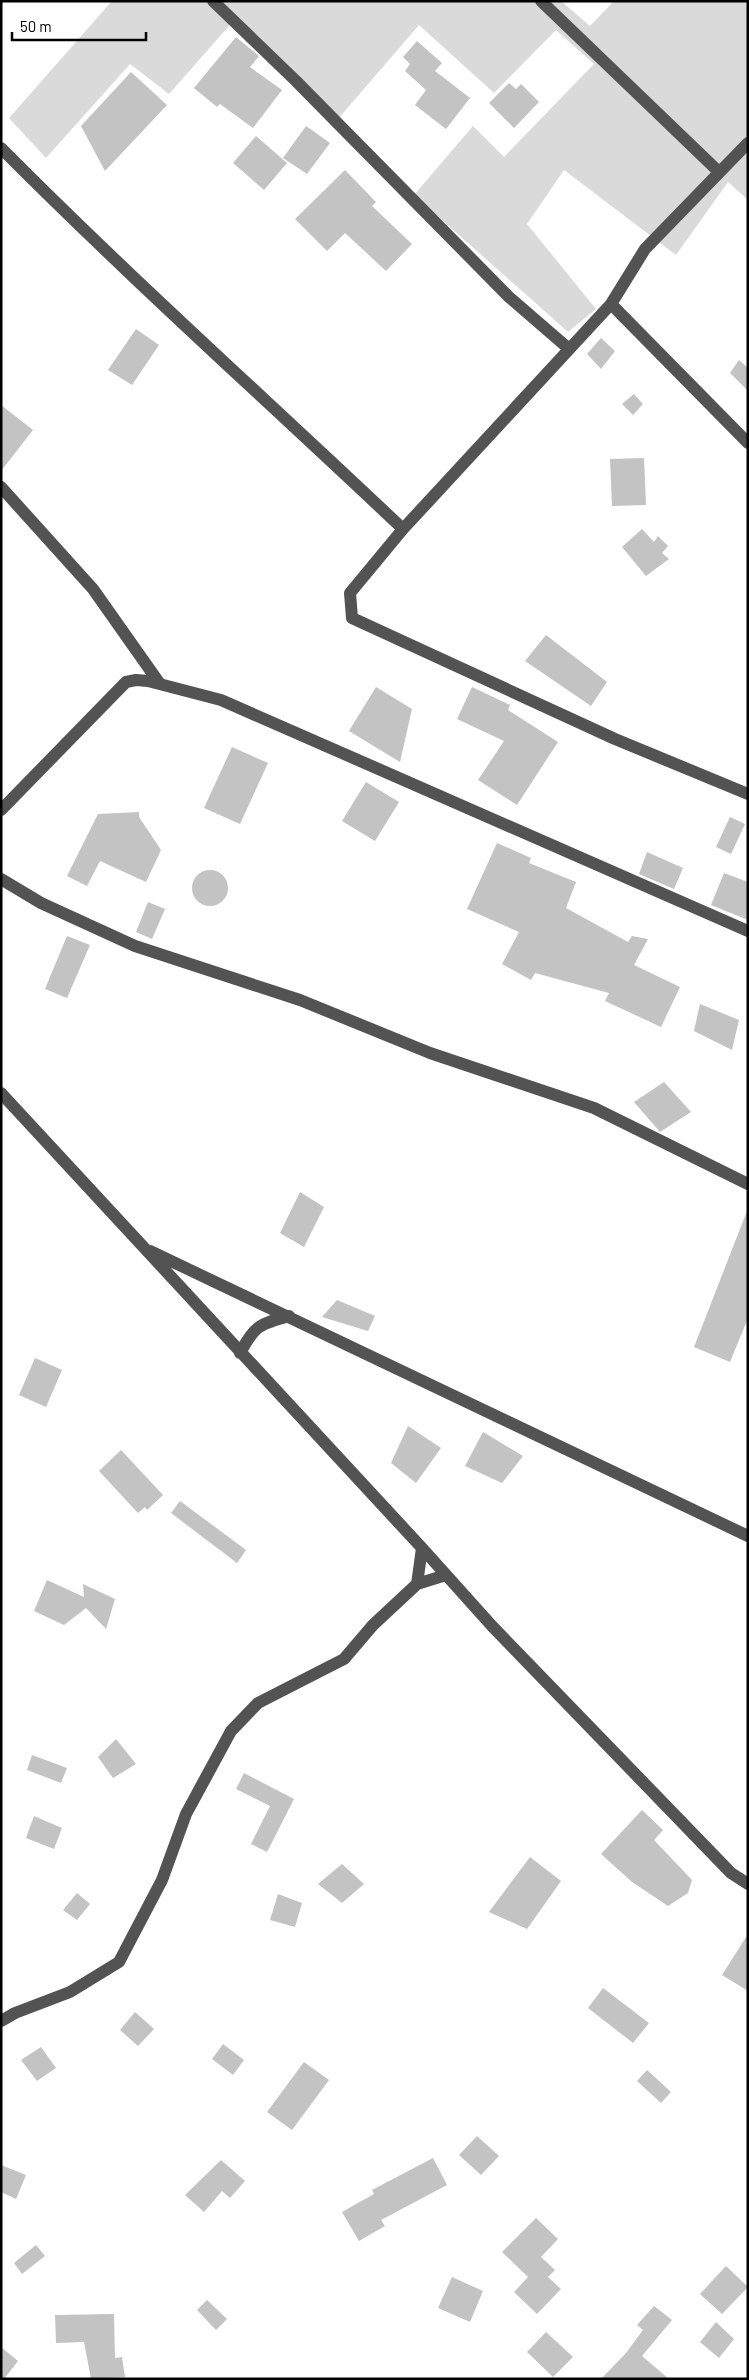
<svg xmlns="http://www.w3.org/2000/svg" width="749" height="2380" viewBox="0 0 749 2380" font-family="Barlow,sans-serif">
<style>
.green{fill:#dadada}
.building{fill:#c3c3c3}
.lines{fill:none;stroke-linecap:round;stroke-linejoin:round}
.minor{stroke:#535353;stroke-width:12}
</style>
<rect width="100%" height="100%" fill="#fff"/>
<path class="green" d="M112 1H561L590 26 614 1H748V200L728 182 676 255 564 170 527 224 596 309 568 332 414 195 473 126 504 157 594 64 556 30 494 93 419 25 338 119 236 18 169 94 130 64 46 158 9 118Z"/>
<path class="building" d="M236 37 259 56 250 67 282 90 253 128 220 104 217 107 194 88Z
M417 41 442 63 435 71 470 98 446 129 415 105 426 90 405 71 410 64 403 57Z
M131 72 167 105 105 171 81 126Z
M509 83 516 89 521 84 539 102 514 128 489 103Z
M306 126 330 143 307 174 283 158Z
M256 136 287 163 264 190 233 163Z
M345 170 376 202 372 206 412 244 386 271 345 233 327 251 295 219Z
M136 329 159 345 132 385 108 370Z
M601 338 615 351 601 369 587 354Z
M739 360 748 368V391L730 373Z
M634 394 643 404 633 415 622 404Z
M1 405 33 430 1 471Z
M644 458 646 505 612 506 610 459Z
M642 529 654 542 658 536 668 546 662 553 669 559 646 576 622 547Z
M546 635 607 682 591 706 525 661Z
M376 687 412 709 400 762 349 731Z
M472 687 510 705 508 710 558 742 517 805 478 780 504 741 457 719Z
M232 747 268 763 240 824 204 808Z
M366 782 399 802 375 841 342 821Z
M139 812V817L161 850 146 882 100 861 87 886 67 876 98 814Z
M730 817 745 824 731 854 716 847Z
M497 843 531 858 529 863 576 882 566 908 628 942 632 936 648 939 634 965 680 987 661 1027 605 1001 609 993 535 973 531 980 502 964 519 932 467 909Z
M647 852 683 868 674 889 639 874Z
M192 888a18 18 0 1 1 36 0a18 18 0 1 1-36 0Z
M724 873 748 882V920L711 905Z
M148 902 165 909 152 939 136 932Z
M67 936 90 945 67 998 45 989Z
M700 1004 739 1020 732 1050 694 1031Z
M664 1082 691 1112 660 1132 634 1102Z
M300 1192 324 1207 304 1247 280 1233Z
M747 1211 748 1318 730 1362 694 1347Z
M337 1300 375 1316 368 1331 322 1317Z
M35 1358 62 1370 46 1407 19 1395Z
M408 1426 441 1448 416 1483 391 1463Z
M483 1432 523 1456 502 1483 465 1466Z
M121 1450 163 1495 147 1510 145 1507 138 1513 99 1471Z
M180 1501 246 1550 237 1563 171 1513Z
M47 1580 84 1597 83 1584 115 1599 106 1629 86 1608 64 1625 34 1611Z
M116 1739 136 1764 113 1778 98 1757Z
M32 1755 67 1768 61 1783 27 1770Z
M244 1773 294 1799 267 1852 251 1844 270 1806 236 1789Z
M642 1810 663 1830 654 1840 692 1880 688 1893 668 1906 632 1882 601 1854Z
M34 1816 62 1828 54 1849 26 1838Z
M530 1857 561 1881 527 1929 489 1912Z
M342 1864 364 1884 342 1903 318 1884Z
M77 1893 90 1904 77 1920 63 1910Z
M278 1894 302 1903 295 1927 270 1920Z
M748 1934V1991L722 1975Z
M603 1988 649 2023 633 2043 588 2008Z
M135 2012 154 2029 138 2046 120 2030Z
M223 2044 244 2060 233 2075 212 2059Z
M41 2047 56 2068 37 2081 21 2060Z
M304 2062 329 2080 292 2130 267 2112Z
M647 2070 671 2092 661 2103 637 2081Z
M477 2136 499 2156 481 2175 459 2155Z
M433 2158 447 2185 381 2220 385 2226 359 2241 342 2212 374 2194 372 2190Z
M221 2160 245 2181 230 2198 222 2191 204 2212 185 2195Z
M1 2165 26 2175 16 2199 1 2192Z
M536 2218 558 2239 541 2257 555 2270 548 2277 561 2289 537 2314 514 2292 528 2277 502 2252Z
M36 2245 45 2256 22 2274 14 2263Z
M726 2266 748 2287 722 2314 700 2294Z
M452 2277 483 2291 470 2322 438 2308Z
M207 2300 227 2319 216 2330 197 2310Z
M654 2306 672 2320 642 2356 669 2379H601L626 2353 643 2330 637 2325Z
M114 2314 115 2358 122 2357 125 2377 91 2379 84 2342 56 2343 55 2315Z
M716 2322 734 2339 719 2358 700 2342Z
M546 2332 573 2357 553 2377 527 2352Z
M1 2347 18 2361 4 2379H1Z"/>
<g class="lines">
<path class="minor" d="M213 1 296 81 509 297 568 348
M541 1 719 172
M748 143 645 249 611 304 403 529 350 593 352 618 615 739 748 794
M1 148C131 279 269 402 403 529
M611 304 748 443
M1 487 93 589 160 684
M1 810 126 682 136 680 148 681 221 700 748 931
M1 879 41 903 135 946 300 1000 430 1053 594 1108 748 1184
M1 1093 422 1548 492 1626 731 1873 748 1884
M150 1251 748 1536
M240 1353C255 1325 260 1324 289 1316
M422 1548 417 1584 446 1575
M1 2021 15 2013 70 1992 119 1962 162 1880 186 1814 231 1731 258 1703 344 1659 373 1625 417 1584"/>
</g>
<rect width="749" height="2380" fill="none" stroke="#000000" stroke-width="5"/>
<path d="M12 32v8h134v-8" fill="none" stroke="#000000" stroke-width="2.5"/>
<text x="20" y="32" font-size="15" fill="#000000" stroke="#ffffff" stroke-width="4" paint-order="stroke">50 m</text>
</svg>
